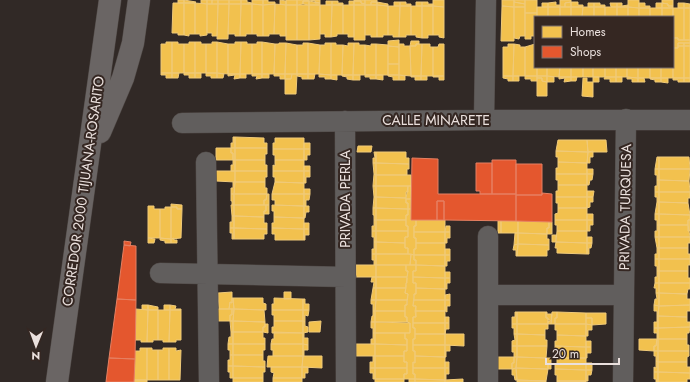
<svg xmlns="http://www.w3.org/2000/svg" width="690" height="382" viewBox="0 0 690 382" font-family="Jost,sans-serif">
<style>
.homes{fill:#f2c14e;stroke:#f0ca79}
.shops{fill:#e4572e;stroke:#e68062}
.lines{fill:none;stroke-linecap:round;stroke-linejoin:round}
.street-casing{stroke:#4e4744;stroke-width:21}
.highway-casing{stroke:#4e4744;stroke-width:23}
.street{stroke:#615e5d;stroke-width:20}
.highway{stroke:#6a6564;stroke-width:22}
.labels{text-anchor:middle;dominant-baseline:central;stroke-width:4;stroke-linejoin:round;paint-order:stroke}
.street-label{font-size:14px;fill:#eae0dd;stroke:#352722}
</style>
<rect width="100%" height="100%" fill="#312926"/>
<path class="homes" d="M178 0H184V3H178Z
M184 0 196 2 195 3H184Z
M201 0H207V4L201 3Z
M207 0H213H212V4H207Z
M212 0H218V4H212Z
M218 0H229V4H218Z
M229 0H241V4H229Z
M241 0H247V2L252 3V4H241Z
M252 0H263V5L252 4Z
M263 0H268V2H275V4L263 5Z
M280 0 286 1V5L280 4Z
M286 0H297V5H286Z
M297 0H309V1H303V4L297 5Z
M309 0H320V3H315V1Z
M354 0H365V4L361 3V1H354Z
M365 0H377V2H371V5H365Z
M433 0H444V7L433 6Z
M502 0H514V7L502 6Z
M514 0H525V4L514 2Z
M525 0H537V13H525Z
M560 0H571V2L565 3V7H560Z
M628 0H639V8L628 7Z
M662 0H673V6H668V4L662 3Z
M303 1H309V5L303 4Z
M309 1 320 3V5H309Z
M326 1H332V5H326Z
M332 1H338V3H343V5H332Z
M349 1H354V5H349Z
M354 1H361V3L365 4V5H354Z
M371 2H377V5H371Z
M377 2 388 4V6L377 5Z
M394 2H400V6H394Z
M400 2H406V4H411V6H400Z
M416 2H422V6H416Z
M422 2H428V4H433V6H422Z
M514 2 525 4V7H514Z
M556 2V5H560V7H548V3Z
M571 2V7H565V3Z
M578 2V5H583V7H571V2Z
M173 3H184V35H178V33H172Z
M184 3H195V34H189V36L184 35Z
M195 3 207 4V35L200 36V34H195Z
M542 3H548V7H542Z
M588 3H594V7H588Z
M594 3H600V5H605V7H594Z
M610 3H617V7H611Z
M622 3V6L628 5V7H617V3Z
M639 3H645V6H650V8H639Z
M656 3H662V8H656Z
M662 3 668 4V6H673V8H662Z
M678 3H684V8H678Z
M684 3 690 4V8H684Z
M207 4H218L217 36H212V33H207Z
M218 4H229L228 39H217Z
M229 4H241L240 36H235V34H228Z
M241 4H252V34H246V36H240Z
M252 4 263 5V36H257V34H252Z
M275 4 274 34H269V36H263V5Z
M275 4 286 5V36H280V34H274Z
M286 5H297V40H286Z
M297 5H309V40H297Z
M309 5H320V39L309 40Z
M320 5H332L331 37H325V34H320Z
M332 5H343V34H337V36L331 37Z
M343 5H354V37H348V34H343Z
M354 5H365V40H354Z
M365 5H377V37H371V35H365Z
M377 5 388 6V35H383V37H377Z
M388 6H400L399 37H393V35H388Z
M400 6H411V35H406V37H399Z
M411 6H422V38L416 37V35H411Z
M422 6H433V35H428V38H422Z
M433 6 444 7V38L439 37V35H433Z
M502 6 514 7V41H501Z
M514 7H525V36H520L519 39 514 38Z
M537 7H548V17H537Z
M548 7H560V17H548Z
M560 7H571V17H560Z
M571 7H583L582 17H571Z
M583 7H594V17H582Z
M594 7H605V17H594Z
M605 7H617V17H605Z
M617 7H628V17H617Z
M628 7 639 8V17H628Z
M639 8H650V17H639Z
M650 8H662V17H650Z
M662 8H673V17H662Z
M673 8H684V40H678V38H673Z
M684 8H690V40H684Z
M525 13H537V17H535V36H531V39H525Z
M673 38H678V40H690V43H678V48H673Z
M399 40V47L388 46V41Z
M411 41H419V44H416V46H410Z
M166 42H172V73H161V44H166Z
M172 42H178V44H184V73H172Z
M189 42H195V73H184V44H189Z
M195 42H201V44H206V73H195Z
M212 42H217V73H206V44H212Z
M217 42 228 44V74L217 73Z
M235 42H241L240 74H228V44H235Z
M241 42H247V44H252V74H240Z
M257 42H262V74H252V44H257Z
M262 42 275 44 274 74H262Z
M279 43H286L285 74H274L275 44H279Z
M286 43 297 45V74H285Z
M303 43H308V74H297V45H303Z
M308 43 320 45 319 74H308Z
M325 43H331V75L319 74 320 45H325Z
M331 43H336V45H343L342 75H331Z
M348 43H354L353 75H342L343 45 348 46Z
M354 43H359V45H365V75H353Z
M678 43H684V46H678Z
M684 43H690V46H684Z
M371 44H376V75H365V45L371 46Z
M376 44 388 45V75H376Z
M399 44H404V46H410L411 76 399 75Z
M416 44H422L421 76H411L410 46H416Z
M422 44H430V47H433V76H421Z
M439 44H444V76H433V47H438Z
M508 44H514L513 76H503V47H508Z
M514 44 520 45V47H525V76H513Z
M535 44V67H537V76H525V47Z
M388 46 399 47V64H388Z
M678 46H684V78H673V48H678Z
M684 46H690V78H684Z
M388 64H399V75H388Z
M537 67H547V76H537Z
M547 67H560L559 77 547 76Z
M560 67H571V77H559Z
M571 67H583V77H571Z
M583 67H593V77H583Z
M593 67H605V77H593Z
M605 67H616V77H605Z
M616 67H627V77H616Z
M627 67H638V78L627 77Z
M638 67H650V78H638Z
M650 67H661V78H650Z
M661 67H673V78H661Z
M161 73H172V78H166V75H161Z
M172 73H179L178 78H172Z
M184 73H195V78H189V75H184Z
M195 73H201V78H195Z
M206 73H217V78H211V76H206Z
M217 73 224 74 223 78H217Z
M228 74H240V78L234 79 235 75 228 76Z
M240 74H246V78H240Z
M252 74H262V78L256 79 257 76H252Z
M262 74H269V78H262Z
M274 74H285V79H280V76H274Z
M285 74H292L291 79H285Z
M292 74H297L296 94H285V79H291Z
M297 74H308V79H302V77L297 76Z
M308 74H315L314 79H308Z
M319 74 331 75V79H325V77H319Z
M331 75H337V80L331 79Z
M342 75H353V80L347 79V77L342 76Z
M353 75H360V80H353Z
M365 75H376V79H370V77H365Z
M376 75H383V80L376 79Z
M388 75H399V80H393V77L388 76Z
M399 75 405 76V80H399Z
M411 76H421V80H415V77H411Z
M421 76H427V80H421Z
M433 76H444V80H439V77H433Z
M503 76H513V81H508V79L503 78Z
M513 76H519V81H513Z
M525 76H537V81H531V79H525Z
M537 76H547V82L542 81V78H537Z
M547 76 554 77V82H547Z
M559 77H571V81L564 82 565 78 559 79Z
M571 77H577L576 81H571Z
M593 77H599V82H593Z
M605 77H616V82H610V79H604Z
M616 77H622V82H616Z
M627 77 638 78V82H632V79H627Z
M537 78H542V81L547 82V96H537Z
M583 78H587V82H593V97L582 96Z
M638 78H644L645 82H638Z
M650 78H661V82H655V80L650 79Z
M661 78H668V83L661 82Z
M673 78H684V82H678V80H673Z
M684 78H690V82H684Z
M233 137H235V148H231V143H233Z
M235 137 264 138V143H267V148H235Z
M275 138H304V149H273V143H275Z
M558 140H587L588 152 556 151Z
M587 140H606L607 152H588Z
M304 143H310V149H304Z
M358 146H372L371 152H357Z
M216 148H231V153H233V160H216Z
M231 148H235V160H233V153H231Z
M235 148H267V154H265V160H235Z
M273 149H304V160H275V155H273Z
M304 149H310V155H307V160H304Z
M556 151 588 152 587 163 558 162V157H556Z
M593 151V157H590V163H587L588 152Z
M374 152H376V163H373V158H375Z
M376 152H406V158H409V164L376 163Z
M657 157H659V169H655Z
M659 157H689L690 169H659Z
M233 160H235V171H231V165H233Z
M235 160H265V165H267V171H235Z
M275 160H304V171H273V165L275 166Z
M558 162 587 163V174H556V168H558Z
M373 163H376V175L374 174Z
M376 163 409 164V169H407V175H376Z
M304 166H310V171H304Z
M587 169H593V174H587Z
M655 169H659V180H657V175H655Z
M659 169H690L689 181 659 180Z
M215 171H235V182L216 181Z
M235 171H267V177H265V182H235Z
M273 171H304V183L275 182V177H273Z
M304 171H310V177H306V183H304Z
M374 174 376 175V186H373Z
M556 174H587V185H558V180H556Z
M587 174H593L592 180H590L589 185H587Z
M376 175H411V186H376Z
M657 180H659V192H655V186H657Z
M659 180 689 181 690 192H659Z
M233 182H235L234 194H231V188H233Z
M235 182H265V188H267V194H234Z
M275 182 304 183V194H272Z
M558 185H587V197H556V191H558Z
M373 186H376V197H374Z
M376 186H408V192H406V198L376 197Z
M408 186H411V199H406Z
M304 189H310V194H304Z
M587 191H594L593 197H587Z
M655 192H659V202H657V197H655Z
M659 192H690V198H688V203L659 202Z
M231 194H234V205H232V201H231Z
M234 194H267L266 200H264V205H234Z
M267 194H269V205H264V200H266Z
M272 194H304V206L275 205V200H272Z
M304 194H310L309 200H306V206H304Z
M374 197H376V208H373Z
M376 197 406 198V203H408V209L376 208Z
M556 197H587V208H558V203H556Z
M587 197H593V202H590V207L587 208Z
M406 199H411V209H408V203H406Z
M657 202H659V214H655Z
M659 202 688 203 690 215 659 214Z
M171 204 182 205V209H177V207H171Z
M231 205H234V216H232Z
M234 205H266V211H264V217L234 216Z
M266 205H269V214H264V211H266Z
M272 205 304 206V218L274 217V211H272Z
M148 206H154V209H160V238H148Z
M304 206H309V212H306L305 218H304Z
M165 207H171V239L160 238V209H165Z
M171 207H177V209H182L181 238 171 239Z
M373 208H376V220H374V215H373Z
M376 208 408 209V215H406V220H376Z
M558 208H587V220H555V214L558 213Z
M408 209H411V220H416V226H414V238H416V249H414V255L408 254V248H405V237H408V226H406V215H408Z
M587 214H593V220H587Z
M655 214H659V225H657V220H655Z
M659 214 690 215V220H688V225H659Z
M232 216H234V228H230V222H232Z
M234 216 264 217V223H267V229L234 228Z
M274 217 304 218V229L272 228V223H274Z
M374 220H376V231H372V226H374Z
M376 220H406V226H408V231H376Z
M416 220H445V232H414V226H416Z
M555 220H587V231H557V225H555Z
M587 220H593V225H590V231H587Z
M688 220H690V231H688Z
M498 221H501V233H498Z
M501 221H518V233H501Z
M518 221H549V228H547V234L518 233Z
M549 221 552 222V234H547V228H549Z
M304 223H309V229H304Z
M657 225H659V237H655V231H657Z
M659 225H688L690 237H659Z
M446 226H450V232H445Z
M230 228H234V239H232V233H230Z
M234 228 267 229V234H264V239H234Z
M272 228 304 229V240H275V234H272Z
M304 229H309V235H305V240H304Z
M372 231H376V242H374V237H372Z
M376 231H408V237H405V243L376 242Z
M557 231H587V243L556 242Z
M414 232H445V243H416V238H414Z
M445 232H450V238H447V243H445Z
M515 233H518V244L514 245Z
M518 233 547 234V239H549V245L518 244Z
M552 235H557L556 236V242H552Z
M587 237H592V243H587Z
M655 237H659V248H657Z
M659 237H690V243H688V248H659Z
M148 238 155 239 154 243H148Z
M160 238 171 239V243H165V241L160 240Z
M174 238V240H177V243H171V239Z
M374 242H376V254H372V249H374Z
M376 242 405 243V248H408V254H376Z
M556 242 587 243V254L557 253V248H555Z
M416 243H445V255H414V249H416Z
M587 243H592L591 248H589V254H587Z
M518 244 517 256H516V250H513L514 245Z
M518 244 549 245V250H547V256H517Z
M657 248H659V259H655V254H657Z
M659 248H688V254H690V259H659Z
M445 249H450V255H445Z
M372 254H376V265H374V260H372Z
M376 254H411L410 265H376Z
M411 254 414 255V260H416V265H410Z
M414 255H445V266L416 265V260H414Z
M445 255H450V261H447V266H445Z
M655 259H659V271H657V266H655Z
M659 259H690V265H688V271H659Z
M356 265H376V277H356Z
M376 265H406V271H408L407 277H376Z
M406 265H416V271H413V283H416V294H414L413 306H416V317H413V328H415V339H413V351H415V363L413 362V374H415V379H404V374H407V362H404V351H407V339H405V333H410V323L407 322V317H405V305H407L408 294 405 293 408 271H406Z
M416 265 445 266V278L413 277V271H416Z
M657 271H659V283H655V277H657Z
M659 271H688V278H690V283H659Z
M445 272H450V278H445Z
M372 277H376V288H373L374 282H371Z
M376 277H407V283H406V288H376Z
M413 277 445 278V289L416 288V283H413Z
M445 278H450V283H447V289H445Z
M655 283H659V293H656V288H654Z
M659 283H690V289H688L687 294 659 293Z
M373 288H376V300H371Z
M376 288H406L405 293 408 294 407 300H376Z
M416 288 445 289V300H414V294H416Z
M232 292V303L230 302 229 309H219L218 293Z
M284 292H291V299H284Z
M656 293H659V306L654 305 655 299H657Z
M659 293 687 294V299H690V305L659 306Z
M450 294V300H445V295Z
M232 298H233L234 309H229L230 302 232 303Z
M233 298H263V303L266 304V310L234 309Z
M274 298 303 299V310H272V304H274Z
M303 299H305V304H309V310H303Z
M371 300H376L375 311H373V304H371Z
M376 300H407V305H405V311H375Z
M414 300H445V311H415L416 306H413Z
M445 300H450V306H447V312L445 311Z
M142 305H148V310L142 309Z
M148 305 158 307V310H148Z
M164 305H170V310H164Z
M170 305 176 306 175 309H181V310H170Z
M654 305 659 306 658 316H657V311H654Z
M690 305V311H687V317L658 316 659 306Z
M136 309 148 310 147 342H141V340H135Z
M215 309H232V315H230V321H215Z
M232 309H234L233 321H230V315H232Z
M234 309 264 310 265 322 233 321Z
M148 310H158V340H153V342H147Z
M158 310H170L169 342H163V340H158Z
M170 310H181V340H176V342H169Z
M272 310H303V321H274V315H272Z
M303 310H309L308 316 305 315V322L303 321Z
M373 311H375V322H371L372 316H373Z
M375 311H405V317H407V322H375Z
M415 311H445V323H413V317H416Z
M515 312H517V324H512V317H515Z
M517 312H546V318H548V324H517Z
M546 312H547V314H552L551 324H548V321H550V320H548V318H546Z
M552 312H557V318H555V324H551Z
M557 312 586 313V324H555V318H557Z
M586 313H606V324L592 325V318H586Z
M657 316H658V328H654V322H657Z
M658 316 687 317V322H690V327L658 328Z
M445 317H449V323H445Z
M586 318H592V325L586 324Z
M230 321H233V332H231Z
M233 321 265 322V327H263V332H233Z
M274 321H303V333H272V327H274Z
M303 321 305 322V326L308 327V332L303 333Z
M321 321 320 332H309V322Z
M371 322H375V333H373V328H371Z
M375 322 410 323V333H375Z
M413 323H445V334H415V328H413Z
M445 323H449V329H446L445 334Z
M265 324H268V333L263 332V327H265Z
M512 324H517V334H514V328H512Z
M517 324H548V329H545V335L517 334Z
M555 324H586V336L557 335V330H555Z
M586 324 592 325V330H588V336H586Z
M690 327 689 333H687V339H658V328Z
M654 328H658V339H657V333H654Z
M231 332H233V344H228L229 337H231Z
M233 332H263V338H265V344H233Z
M274 332 303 333V344H271L272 339H274Z
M303 333H304V338H308V345L303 344Z
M373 333H375V344H371V339H373Z
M375 333H405V339H407V345L375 344Z
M415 334H445V345H413V339H415Z
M445 334H464V346L445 345Z
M514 334H517V346H512V341L515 340Z
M517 334 545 335V340H547V346H517Z
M557 335 586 336V347L555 346V341H557Z
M639 339H657L656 346H654V351L639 350Z
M657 339H658V351H654V346H656Z
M658 339H687V345H689V351H658Z
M586 341H591V347H586Z
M228 344H233V355H230V350H228Z
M233 344H265V350H263V355H233Z
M271 344H303V356H273V350H271Z
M303 344 308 345V350H304V356H303Z
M356 344H375V356H356Z
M375 344 407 345V351H404V356H375Z
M413 345H445V357L415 356V351H413Z
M445 345H450V351H446V357H445Z
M512 346H517V357H514V352H512Z
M517 346H547L546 358 517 357Z
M555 346 586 347V358H557V352H555Z
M586 347H591V353H587V358H586Z
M140 348H147V380H134L135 351H140Z
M147 348H152V350H158V380H147Z
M163 348H169V380H158V350H163Z
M169 348H176V351L181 350 180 380H169Z
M654 351H658V362L656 361V356H654Z
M658 351H689V356L687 357V362H658Z
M230 355H233V366H228V360H230Z
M233 355H263V361H265V367L233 366Z
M268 356H303L302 367H267Z
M303 356H322V368L302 367Z
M373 356H375V368H370V362H373Z
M375 356H404V362H407V368H375Z
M415 356 445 357V368H413V362L415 363Z
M497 357H514V363H512V369H497Z
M514 357H517L516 368 512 369V363H514Z
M517 357 546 358V364H548V369L516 368Z
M546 358H551V369H548V364H546Z
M557 358H586V370L555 369V364H557Z
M656 361 658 362V372H654V367L656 368Z
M445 362H449V368H445Z
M658 362H687V367H690V373L658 372Z
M586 363H592V370H586Z
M228 366H233V378H230V372H228Z
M233 366 265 367V372H263V378H233Z
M271 367H302V378H273L274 373 271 372Z
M302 367H308V373H305V378H302Z
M370 368H375V379H373V373H370Z
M375 368H407V374H404V379H375Z
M413 368H445V380L415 379V374H413Z
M445 368H449V374H446V380H445Z
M516 368 548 369 546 381 517 380Z
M516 368 517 380H515L514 375H512V369Z
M555 369 586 370V381H557V375H555Z
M586 370H592L591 375H588V381H586Z
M654 372H658V382H656V379H654Z
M658 372 690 373V379H687V382H658Z
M233 378H263V382H233Z
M273 378H302V382H273Z
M375 379H404V382H375Z
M409 379H415V382H409Z
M415 379 445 380V382H415Z
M463 379V382H445V380Z
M134 380H147V382H134Z
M517 380 546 381V382H517Z
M557 381H586V382H557Z"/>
<path class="shops" d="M412 158 438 159V194H516V221L444 220V201H437V220H411Z
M492 160H516V194H492Z
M476 163H492V194H480V191H476Z
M516 164H542V195H516Z
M542 193 552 194V222L516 221V195H542Z
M437 201H444V220H437Z
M124 241 131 242 130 246 124 245Z
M124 245 136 246V300L117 299Z
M117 299 136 300 135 359 109 358Z
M109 358 135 359 134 382H106Z"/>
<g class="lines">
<defs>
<path id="street" d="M484 120 486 0
M345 121 346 382
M182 123 484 120H690
M206 162 209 382
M488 236V382
M160 273 346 277
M488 295H624
M623 382 626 119"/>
<path id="highway" d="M100 132 123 78 133 43 139 0
M57 382 110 0"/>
</defs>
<use href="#street" class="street-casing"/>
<use href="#highway" class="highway-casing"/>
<use href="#street" class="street"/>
<use href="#highway" class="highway"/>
</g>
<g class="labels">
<g class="street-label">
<text x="436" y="120">CALLE MINARETE</text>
<text transform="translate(83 191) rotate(-82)">CORREDOR 2000 TIJUANA-ROSARITO</text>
<text transform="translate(345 199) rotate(-90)">PRIVADA PERLA</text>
<text transform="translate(625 207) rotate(-89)">PRIVADA TURQUESA</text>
</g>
</g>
<rect x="534" y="16" width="140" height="52" fill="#352722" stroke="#7d716d"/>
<rect x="542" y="26" width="20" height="12" fill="#f2c14e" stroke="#7d716d"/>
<text x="570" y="36" font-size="12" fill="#eae0dd">Homes</text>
<rect x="542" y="46" width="20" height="12" fill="#e4572e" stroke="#7d716d"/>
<text x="570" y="56" font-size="12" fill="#eae0dd">Shops</text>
<g transform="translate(36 346) rotate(181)" stroke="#352722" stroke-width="3" paint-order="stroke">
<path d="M0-3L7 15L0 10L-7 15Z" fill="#eae0dd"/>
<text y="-6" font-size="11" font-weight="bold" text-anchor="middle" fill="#eae0dd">N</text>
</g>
<path d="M546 358v6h73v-6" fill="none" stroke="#eae0dd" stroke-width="2"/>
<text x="552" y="358" font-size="12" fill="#eae0dd" stroke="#352722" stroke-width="3" paint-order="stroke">20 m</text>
</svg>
